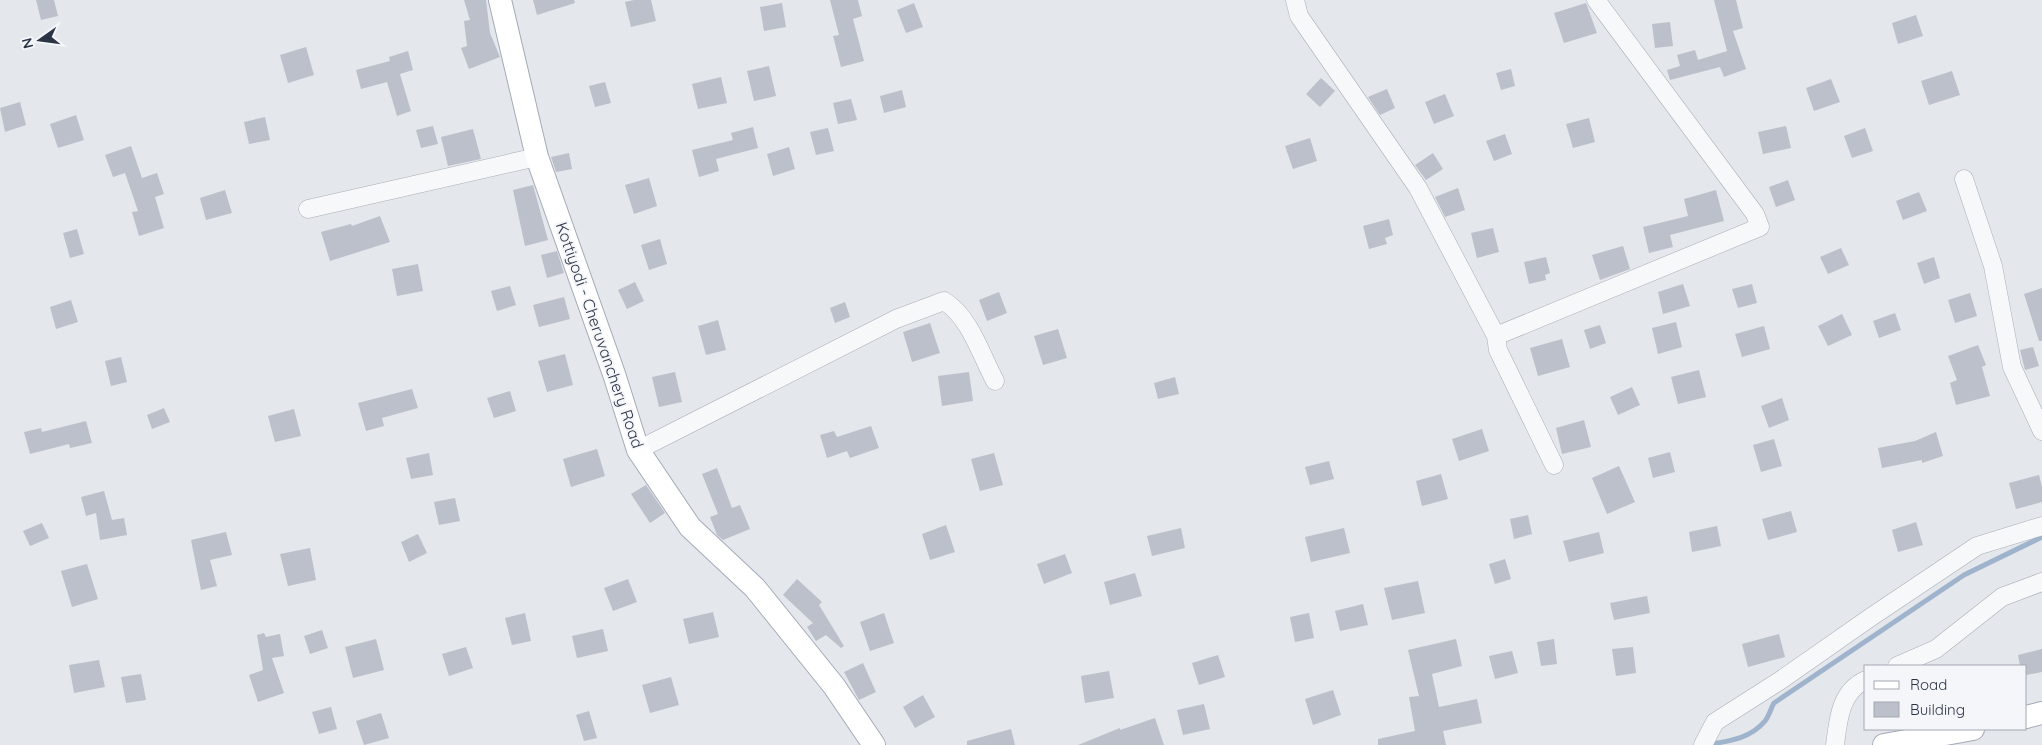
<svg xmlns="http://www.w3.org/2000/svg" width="2042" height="745" viewBox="0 0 2042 745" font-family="Quicksand,sans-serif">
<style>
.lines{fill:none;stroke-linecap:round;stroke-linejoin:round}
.stream{stroke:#9fb4cc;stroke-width:5}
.building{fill:#bbc0ca}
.minor-casing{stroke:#a9aeb7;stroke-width:19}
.major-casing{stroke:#a3abb8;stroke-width:24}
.minor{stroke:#f7f8fa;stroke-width:18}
.major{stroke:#fff;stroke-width:22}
.labels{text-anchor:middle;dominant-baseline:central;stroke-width:4;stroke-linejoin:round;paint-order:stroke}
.street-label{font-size:16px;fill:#2b3445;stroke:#f4f6f9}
</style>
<rect width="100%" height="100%" fill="#e4e7ec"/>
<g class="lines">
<path class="stream" d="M1711 744C1730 741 1751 738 1765 721 1769 716 1771 708 1774 703L1964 575 2042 537"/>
</g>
<path class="building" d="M36 0H54L58 16 41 20Z
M464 0H486L490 33 500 57 469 69 461 48 467 46 464 21 470 20Z
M533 0H574L575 3 537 15Z
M634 0H651L656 21 631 27 625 2Z
M830 0H858L862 16 853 19 864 61 841 67 833 36 839 35Z
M1714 0H1736L1743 28 1733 31 1746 69 1724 77 1720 67 1670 80 1667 70 1680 66 1677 55 1695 50 1698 60 1727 51Z
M782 3 786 27 764 31 760 7Z
M914 3 923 27 906 33 897 10Z
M1586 3 1597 33 1564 43 1554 13Z
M1916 15 1923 36 1898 44 1892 23Z
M1670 22 1673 46 1655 48 1652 24Z
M306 47 314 75 288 83 280 55Z
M408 51 413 70 400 74 411 111 397 116 387 82 361 89 356 70 390 61 389 57Z
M769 66 776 96 754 101 747 71Z
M1511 69 1515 86 1501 90 1496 73Z
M1952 71 1960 95 1929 105 1921 81Z
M721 77 727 103 698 109 692 84Z
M1321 78 1335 91 1320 107 1306 94Z
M1831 79 1840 102 1814 111 1806 88Z
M605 82 611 103 595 107 589 86Z
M1387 89 1395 108 1380 115 1368 97Z
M902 90 906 107 884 113 880 96Z
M1445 94 1454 116 1434 124 1425 102Z
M851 99 857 120 838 124 833 103Z
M20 102 26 125 5 132 0 108Z
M76 115 84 140 58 148 50 124Z
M265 117 270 140 249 144 244 122Z
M1589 118 1595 142 1573 148 1566 124Z
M433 126 438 144 421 148 416 130Z
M1786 126 1791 148 1763 154 1758 132Z
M753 127 758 148 716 159 719 171 699 177 692 150 733 140 731 133Z
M828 128 834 151 816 155 810 132Z
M1865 128 1873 151 1852 158 1844 136Z
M473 129 481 159 448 166 441 137Z
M1505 134 1512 154 1494 161 1486 141Z
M1310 138 1317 161 1293 169 1285 146Z
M131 146 142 178 157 173 164 194 155 197 164 228 139 236 132 212 138 211 125 173 113 177 105 155Z
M789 147 795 169 773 176 767 154Z
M569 153 572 169 556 172 551 157Z
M1433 153 1443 169 1426 180 1415 165Z
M649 178 657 206 634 214 625 185Z
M1788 180 1795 200 1776 207 1769 187Z
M533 185 548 240 525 246 513 190Z
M1458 188 1465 210 1445 217 1435 197Z
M225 190 232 213 206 220 200 198Z
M1716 190 1724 221 1670 235 1673 247 1649 253 1643 227 1688 216 1684 199Z
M1919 192 1927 211 1903 220 1896 201Z
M380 216 390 242 330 261 321 232 351 224 352 226Z
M1389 219 1393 235 1385 238 1387 244 1369 249 1363 226Z
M1493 228 1499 252 1477 258 1471 233Z
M77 229 84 254 70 258 63 233Z
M660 239 667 264 649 270 641 245Z
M1623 246 1630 269 1600 280 1592 255Z
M1841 248 1849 265 1828 274 1820 257Z
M557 251 564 273 547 278 541 255Z
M1546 257 1550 273 1545 275 1546 280 1529 284 1524 262Z
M1934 257 1940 278 1924 284 1917 263Z
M418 264 423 291 397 296 392 269Z
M635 282 644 301 627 309 618 290Z
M1683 284 1690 306 1663 314 1658 292Z
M1752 284 1757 303 1738 308 1732 289Z
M510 286 516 305 497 311 491 291Z
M2042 288V341H2039L2024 294Z
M999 292 1007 313 987 321 979 300Z
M1970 293 1977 316 1955 323 1948 300Z
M564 297 570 319 539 327 533 305Z
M71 300 78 322 56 329 50 307Z
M845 302 850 317 835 323 830 308Z
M1895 313 1901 330 1879 338 1873 321Z
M1842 314 1852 335 1828 346 1818 326Z
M718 320 726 350 706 355 698 326Z
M1676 322 1682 347 1658 354 1652 328Z
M930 323 940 353 912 362 903 332Z
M1600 325 1606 343 1590 349 1584 330Z
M1764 326 1770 349 1742 357 1735 334Z
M1058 329 1067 358 1043 365 1034 336Z
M1562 339 1570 367 1538 376 1530 348Z
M1978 345 1986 365 1982 367 1990 396 1956 405 1950 383 1957 380 1948 356Z
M2033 347 2039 366 2025 370 2020 350Z
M565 354 573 385 547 392 538 361Z
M121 357 127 382 111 386 105 361Z
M1699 370 1706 397 1678 404 1671 377Z
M675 372 682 402 659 407 652 377Z
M969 372 973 401 942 406 938 376Z
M1175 377 1179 394 1158 399 1154 383Z
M1632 387 1640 405 1618 415 1610 397Z
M412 389 418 408 382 418 384 426 366 431 358 403Z
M510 391 516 411 494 418 487 398Z
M1782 398 1789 420 1769 428 1761 406Z
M164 408 170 422 152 429 147 415Z
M294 409 301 436 275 442 268 416Z
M1584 420 1591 447 1562 454 1556 428Z
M86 421 92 443 70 448 69 444 30 454 24 432 41 428 42 432Z
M871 426 879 448 850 458 847 451 827 458 820 435 834 431 837 437Z
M1482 429 1489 451 1459 461 1452 439Z
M1936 432 1943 456 1922 463V460L1882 468 1878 448 1915 441Z
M1774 439 1782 466 1761 472 1753 445Z
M597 449 605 476 571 487 563 459Z
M1670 452 1675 472 1653 478 1648 458Z
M429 453 433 475 411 479 406 458Z
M994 453 1003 485 980 491 971 459Z
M1329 461 1334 479 1310 485 1305 467Z
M1619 466 1635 502 1607 514 1592 478Z
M717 468 732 508 740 505 750 529 723 540 717 535 710 517 718 514 702 474Z
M1441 474 1448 499 1422 506 1416 481Z
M2039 475 2042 487V502L2016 509 2009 483Z
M646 485 665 513 650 523 631 494Z
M104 491 112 520 124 518 127 535 100 540 96 513 86 516 81 497Z
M455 498 460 521 439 525 434 502Z
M1791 511 1797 532 1768 540 1762 519Z
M1528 515 1532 534 1514 539 1510 519Z
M1916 522 1923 545 1898 552 1892 530Z
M42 523 49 538 30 546 23 531Z
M946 525 955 552 930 560 922 534Z
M1717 526 1721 546 1692 552 1689 532Z
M1181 528 1185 548 1152 556 1147 536Z
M1344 528 1350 553 1311 562 1305 537Z
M226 532 232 555 210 560 217 586 201 590 191 540Z
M1599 532 1604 553 1569 562 1563 541Z
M418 534 427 553 409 562 401 542Z
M310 548 316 580 288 586 280 554Z
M1065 554 1072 573 1044 584 1037 564Z
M1505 559 1511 579 1495 584 1489 564Z
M87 564 98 599 72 607 61 571Z
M1135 573 1142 596 1110 605 1104 582Z
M628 579 637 602 613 611 604 588Z
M797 579 822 602 819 605 844 646 841 648 826 635 816 641 807 627 813 623 783 595Z
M1418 581 1425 613 1392 620 1384 588Z
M1647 596 1650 613 1614 620 1610 603Z
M1363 604 1368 625 1340 631 1335 611Z
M713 612 719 637 689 644 683 619Z
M525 613 531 641 512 645 505 618Z
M884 613 894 643 870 651 860 622Z
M1309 613 1314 638 1295 642 1290 617Z
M603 629 608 651 577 658 572 636Z
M322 630 328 648 310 654 304 636Z
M264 633 266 637 280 634 284 656 272 658 284 693 258 702 249 675 263 670 257 635Z
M1779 634 1785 657 1748 667 1742 644Z
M376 639 384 670 353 678 345 647Z
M1456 639 1462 666 1432 674 1439 707 1477 699 1482 723 1443 731 1446 745H1378V739L1415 731 1409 697 1419 696 1408 650Z
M1554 639 1557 664 1541 666 1537 642Z
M466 647 473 668 449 676 442 654Z
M1633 647 1636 673 1616 676 1612 649Z
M2042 649V672L2026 675V666H2020L2018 655Z
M1512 651 1518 673 1495 679 1489 656Z
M1218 655 1225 677 1199 685 1192 663Z
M99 660 105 687 74 693 69 665Z
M863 663 876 692 859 700 844 672Z
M1109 671 1114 698 1085 703 1081 676Z
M141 674 146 700 126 703 121 677Z
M671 677 679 705 650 713 642 685Z
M1333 690 1341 715 1313 725 1305 699Z
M923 695 935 717 915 728 903 707Z
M1204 704 1210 729 1183 735 1177 710Z
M331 707 337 729 319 734 312 712Z
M589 711 597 738 584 741 576 715Z
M381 713 389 738 364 745 356 721Z
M1155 718 1164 745H1078L1120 728V730Z
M1011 729 1015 745H967V741Z"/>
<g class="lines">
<defs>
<path id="minor" d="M1295 0 1299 16 1418 188 1496 336 1498 350 1554 465
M1964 179 1993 266 2012 367 2042 431
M308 209 537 157
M1496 336 1760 227 1755 214 1596 0
M638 450 896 319 944 301C970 317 981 355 995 381
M1897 666 1936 649 2002 597 2042 582
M1703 745 1715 722 1781 680 1871 617 1977 546 2042 526
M1835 745C1838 721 1840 691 1866 680"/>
<path id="major" d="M500 0 537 157 614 374 638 450 690 527 755 588 834 686 874 745
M2026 717 2042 713
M1884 745 1973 729"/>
</defs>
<use href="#minor" class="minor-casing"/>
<use href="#major" class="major-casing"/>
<use href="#minor" class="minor"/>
<use href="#major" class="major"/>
</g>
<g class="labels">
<g class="street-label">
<text transform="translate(600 335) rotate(71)">Kottiyodi - Cheruvanchery Road</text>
</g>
</g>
<rect x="1864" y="665" width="162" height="65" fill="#f4f6f9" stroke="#a4a8b1"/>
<rect x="1874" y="681" width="25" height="8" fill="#ffffff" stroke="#a4a8b1"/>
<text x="1910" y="690" font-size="15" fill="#2b3445">Road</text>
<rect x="1874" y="702" width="25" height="15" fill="#bbc0ca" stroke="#a4a8b1"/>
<text x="1910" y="715" font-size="15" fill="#2b3445">Building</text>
<g transform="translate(40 40) rotate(256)" stroke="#f4f6f9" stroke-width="4" paint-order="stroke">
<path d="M0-4L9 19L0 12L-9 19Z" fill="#2b3445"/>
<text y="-8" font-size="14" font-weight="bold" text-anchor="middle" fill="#2b3445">N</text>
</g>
</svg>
